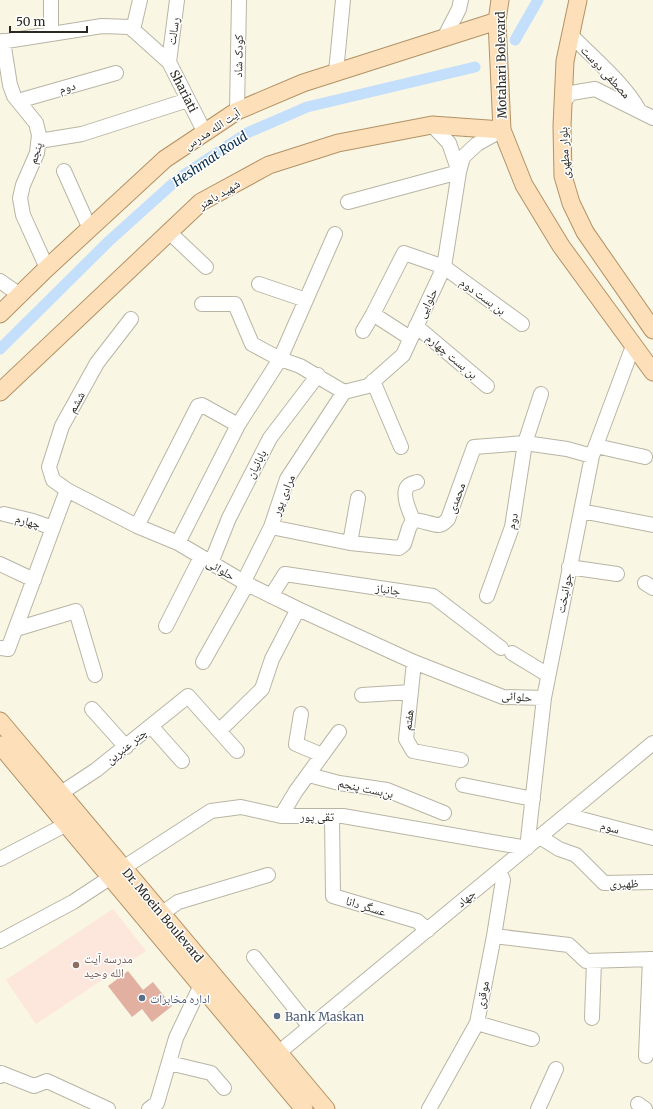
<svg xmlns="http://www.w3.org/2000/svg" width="653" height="1109" viewBox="0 0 653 1109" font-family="Merriweather,'Noto Naskh Arabic',serif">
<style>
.education{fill:#fde6db}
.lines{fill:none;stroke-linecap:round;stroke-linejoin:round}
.canal{stroke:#c3dffc;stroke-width:11}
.building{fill:#e1b0a1}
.minor-casing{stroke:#b9b5a5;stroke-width:16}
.major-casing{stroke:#b29266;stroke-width:19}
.minor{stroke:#fff;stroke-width:14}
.major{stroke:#fddfb9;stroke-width:17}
.education-dot{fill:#8d6e63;stroke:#fff;stroke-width:1.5}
.service-dot{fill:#5c6f8a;stroke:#fff;stroke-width:1.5}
.labels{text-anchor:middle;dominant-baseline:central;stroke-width:3;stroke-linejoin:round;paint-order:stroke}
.street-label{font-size:12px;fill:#2a2922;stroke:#fff}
.education-label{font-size:12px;fill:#785e54;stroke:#fff;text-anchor:start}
.service-label{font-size:12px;fill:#4e5e75;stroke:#fff;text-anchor:start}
.water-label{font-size:13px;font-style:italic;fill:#042b4c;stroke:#fff}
</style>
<rect width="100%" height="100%" fill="#faf6e4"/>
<path class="education" d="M113 909 146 951 36 1024 6 980Z"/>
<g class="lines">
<path class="canal" d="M515 40 538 0
M0 349 109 241 179 178 247 133 307 107 475 67"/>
</g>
<path class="building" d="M128 971 143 990 153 982 172 1006 152 1022 142 1009 132 1017 108 986Z"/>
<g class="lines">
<defs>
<path id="minor" d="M133 30 140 0
M51 34V0
M571 35C594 59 622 81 639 110
M444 38 459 9 461 0
M3 41 10 85 14 96 36 123 39 135 37 153 23 185 20 198 23 215 47 268
M0 42 102 26 130 27 169 62 205 133
M169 62 177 0
M336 72 343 0
M18 101 116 73
M563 102 571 93 595 89 653 118
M237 111 239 0
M432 125 449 143 459 172
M39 141 82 134 188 100
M64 171 90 229
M348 202 459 172
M169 232 206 267
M0 281 20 295
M259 284 306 300
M202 304H235L252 344 280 359 300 366 344 392 368 386 403 355 444 267 459 172 463 157 477 144 502 130
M416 326 487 386
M363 331 373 314
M410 338 373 314 404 253 444 267 522 324
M373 381 401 447
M596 446 645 457
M67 490 53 480 49 467 62 426 97 363 131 319
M581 511 653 525
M4 514 33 521 53 528
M413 520C410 513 401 493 408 486 410 484 414 483 417 482
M137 526 198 406 202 405 238 425
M271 527 350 543 399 548 404 544 409 528 413 520C422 520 432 525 439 525 443 525 445 522 448 519L474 447 525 443 567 449 592 456
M178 543 238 425 280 359 335 234
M350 543 358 498
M211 563 229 518 270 438 318 375
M0 564 34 580
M569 567 617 574
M243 583 271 527 287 479 344 392
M645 583 653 588
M271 596 285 574 433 596 501 648
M487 596 512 527 525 443 541 394
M166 626 201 557
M16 629 76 611 95 675
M0 648 8 649 67 490 137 526 178 543 247 584 298 609 414 662 503 697 544 698
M512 653 548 675
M203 662 247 584
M414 662 406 739 413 751 461 760
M362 695 411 692
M92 709 126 747
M301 714 296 744 322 755
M151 726 182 761
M219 731 262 689 272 659 298 609
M309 775 339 783 387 790 444 813
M463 785 533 799
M61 793 96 770 188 696 237 751
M566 815 653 838
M281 816 296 791 339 732
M332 816 333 896 417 921 428 930
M540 837 559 849 576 855 604 883 653 882
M0 859 67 824
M123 868 211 811 241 807 281 816H343L527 848 544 698 592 456 633 346
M161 914 178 902 268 875
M494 936 569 945 586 961 653 959
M0 941 73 902 111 877
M254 957 310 1027
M592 1018 594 961
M477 1023 532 1039
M646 1056 650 959
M271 1059 653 743
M169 1063 211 1073 224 1088
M0 1076 1 1073 34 1086 47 1081 108 1109
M638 1104 645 1109
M149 1109 157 1103 176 1038 201 985
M429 1109 477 1023 494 936 503 880 499 871
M538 1109 556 1069"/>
<path id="major" d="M500 0 497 21 502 130 524 185 561 246 653 372
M578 0 565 61 562 126 563 176 571 203 585 232 653 330
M0 314 47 268 165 159 237 111 303 83 497 21
M0 392 201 202 269 165 338 143 432 125 502 130
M0 721 326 1109
M0 745 304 1109"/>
</defs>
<use href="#minor" class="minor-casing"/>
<use href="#major" class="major-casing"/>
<use href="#minor" class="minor"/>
<use href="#major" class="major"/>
</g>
<circle class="education-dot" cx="76" cy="965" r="4"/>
<g class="service-dot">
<circle cx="142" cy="998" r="4"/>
<circle cx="277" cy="1016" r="4"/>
</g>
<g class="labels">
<g class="street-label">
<text transform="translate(173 31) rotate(-82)">رسالت</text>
<text transform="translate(238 56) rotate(-89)">کودک شاد</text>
<text transform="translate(501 65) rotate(-91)">Motahari Bolevard</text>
<text transform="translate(606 72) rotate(47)">مصطفی دوست</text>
<text transform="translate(67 87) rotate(-16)">دوم</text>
<text transform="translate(184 91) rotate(63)">Shariati</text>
<text transform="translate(212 129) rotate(-33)">آیت الله مدرس</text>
<text transform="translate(35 153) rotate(-74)">پنجم</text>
<text transform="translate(564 153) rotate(-93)">بلوار مطهری</text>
<text transform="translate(219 194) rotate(-31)">شهید باهنر</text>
<text transform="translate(483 296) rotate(36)">بن بست دوم</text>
<text transform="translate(427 303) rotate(-64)">حلوایی</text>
<text transform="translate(452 356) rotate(40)">بن بست چهارم</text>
<text transform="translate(76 402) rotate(-61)">ششم</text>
<text transform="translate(256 464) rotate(-63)">بابائیان</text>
<text transform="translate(283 495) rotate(-68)">مرادی پور</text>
<text transform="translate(456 498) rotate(-70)">محمدی</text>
<text transform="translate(28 521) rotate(16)">چهارم</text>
<text transform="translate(512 521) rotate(-78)">دوم</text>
<text transform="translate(221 569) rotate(31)">حلوائی</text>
<text transform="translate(388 589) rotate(9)">جانباز</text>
<text transform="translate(564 593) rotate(-79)">جوانبخت</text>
<text transform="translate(517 696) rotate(5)">حلوائی</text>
<text transform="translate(408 720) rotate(-84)">هفتم</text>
<text transform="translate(126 746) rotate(-39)">چتر عنبرین</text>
<text transform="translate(366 788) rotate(12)">بن‌بست پنجم</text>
<text x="317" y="816">تقی پور</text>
<text transform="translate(610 827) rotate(15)">سوم</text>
<text transform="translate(624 883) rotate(-1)">ظهیری</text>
<text transform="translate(466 898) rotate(-40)">جهاد</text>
<text transform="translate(366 906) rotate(17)">عسگر دانا</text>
<text transform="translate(163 915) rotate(50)">Dr. Moein Boulevard</text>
<text transform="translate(482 995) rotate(-79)">موقری</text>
</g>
<g class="education-label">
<text x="84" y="958">مدرسه آیت<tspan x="84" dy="14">الله وحید</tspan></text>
</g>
<g class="service-label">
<text x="150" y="998">اداره مخابرات</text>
<text x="285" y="1016">Bank Maskan</text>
</g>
<g class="water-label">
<text transform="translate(210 159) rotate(-34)">Heshmat Roud</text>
</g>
</g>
<path d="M10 26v6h77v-6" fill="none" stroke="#2a2922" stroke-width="2"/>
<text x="16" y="26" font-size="12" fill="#2a2922" stroke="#ffffff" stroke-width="3" paint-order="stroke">50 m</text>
</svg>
